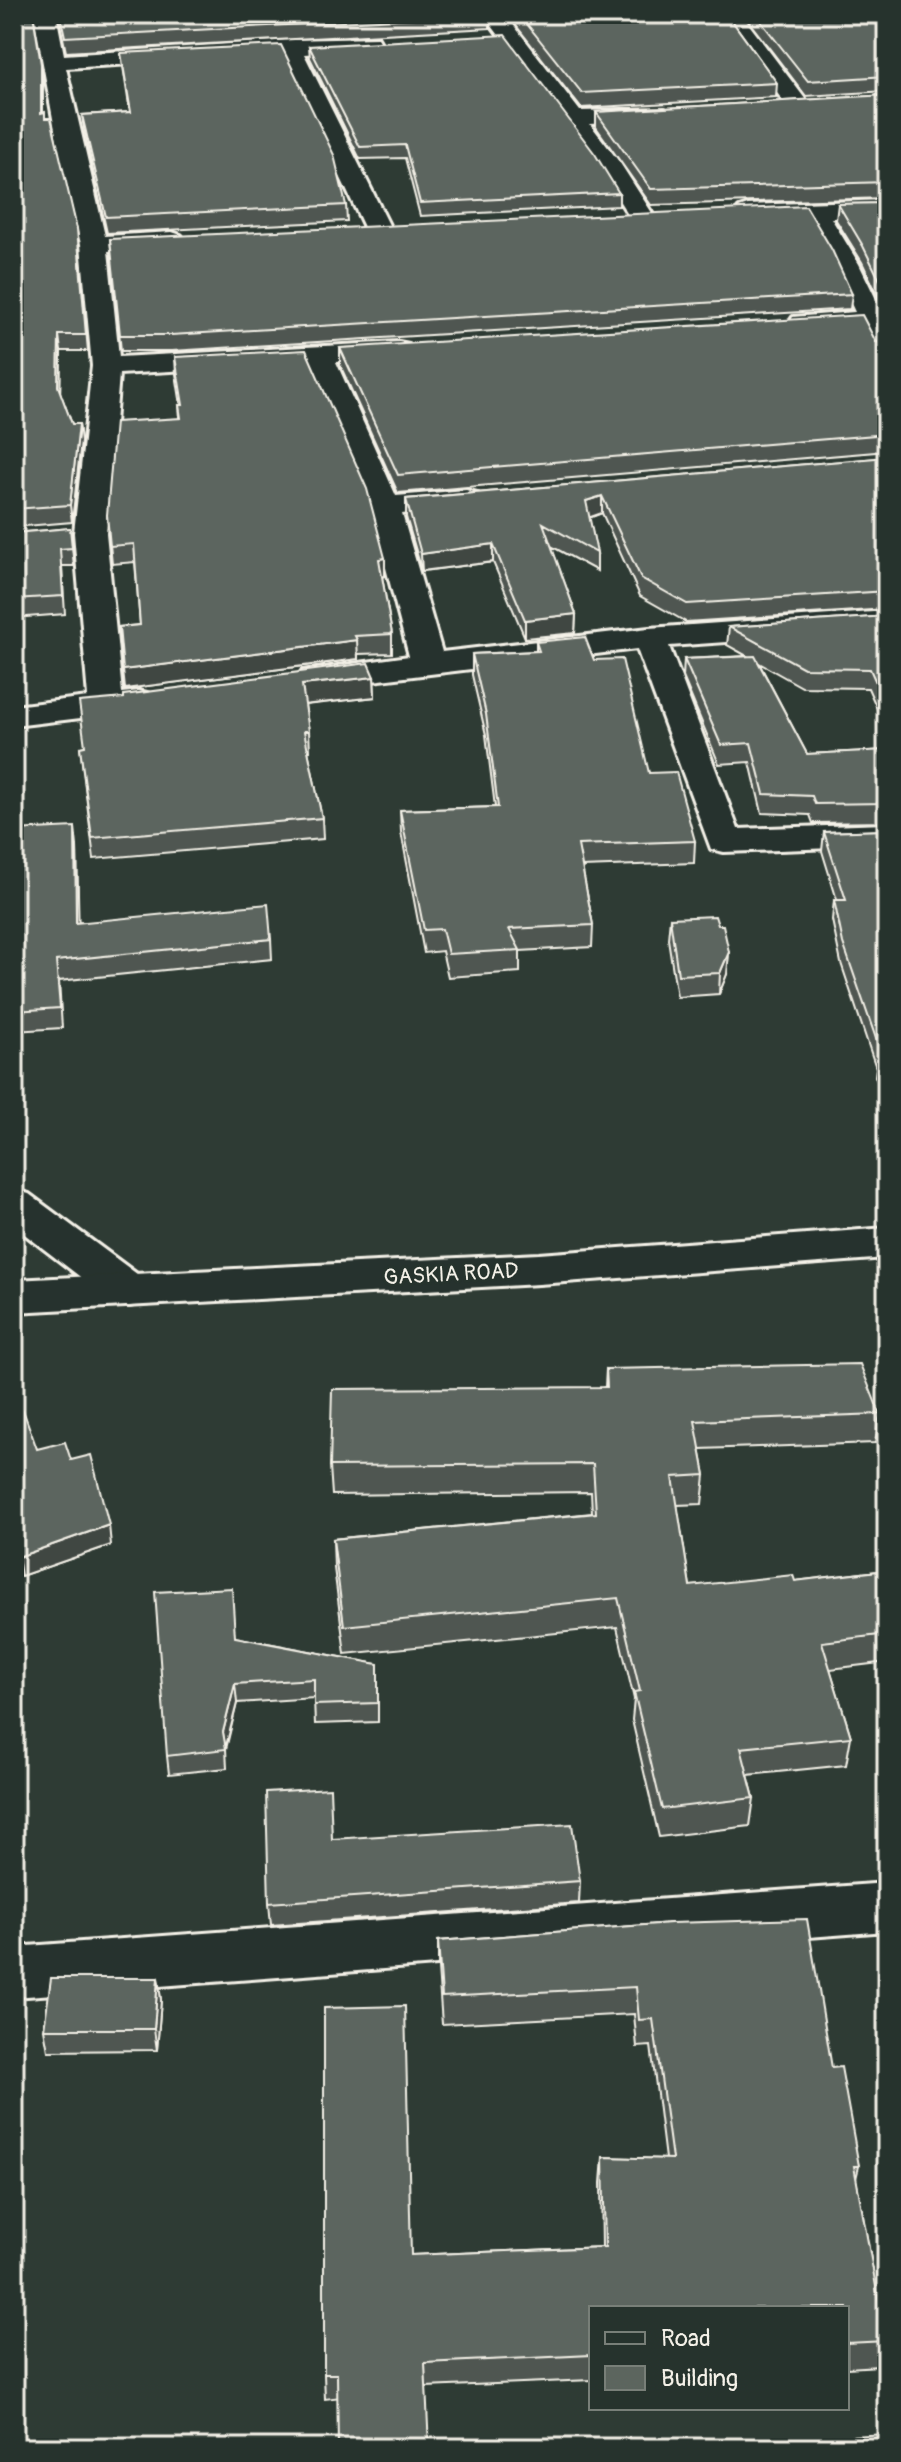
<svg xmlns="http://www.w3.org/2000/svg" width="901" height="2462" viewBox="0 0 901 2462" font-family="Pangolin,sans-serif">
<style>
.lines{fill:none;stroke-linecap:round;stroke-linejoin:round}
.minor-casing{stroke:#f4f1e8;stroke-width:6}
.secondary-casing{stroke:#f4f1e8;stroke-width:6}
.minor{fill:#26332d;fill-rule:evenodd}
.secondary{fill:#26332d;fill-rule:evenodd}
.wall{fill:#4f5751;stroke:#f4f1e8;stroke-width:2}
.shaded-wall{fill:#404742;stroke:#f4f1e8;stroke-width:2}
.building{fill:#5c655e;stroke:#f4f1e8;stroke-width:2}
.labels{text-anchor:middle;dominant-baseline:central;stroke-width:6;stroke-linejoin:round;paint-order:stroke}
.street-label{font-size:22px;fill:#f4f1e8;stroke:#26332d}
</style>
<rect width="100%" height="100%" fill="#2e3b34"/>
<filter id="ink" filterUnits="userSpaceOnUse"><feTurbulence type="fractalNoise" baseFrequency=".0125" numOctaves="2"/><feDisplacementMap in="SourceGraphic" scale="16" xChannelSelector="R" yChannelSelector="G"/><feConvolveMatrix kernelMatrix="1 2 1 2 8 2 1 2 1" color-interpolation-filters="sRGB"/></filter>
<g filter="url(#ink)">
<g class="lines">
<defs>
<path id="minor" d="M34 14H56L64 55 290 40 378 38 381 43 378 48 370 50 304 54 391 229 387 234H369L365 229 283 55 66 68 105 236 172 232 181 235 185 240 181 245 172 248 108 251 119 357 399 342 409 344 413 350 409 356 399 358 336 362 396 496 466 490 477 493 481 499 477 505 402 514 442 652 649 628 887 611V631L669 646 738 829 887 824V846L724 852 711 849 637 649 314 688 302 685 297 678 302 671 409 656 370 506 309 363 119 374 106 533 122 693 139 691 151 694 156 701 151 708 139 711 14 726V706L88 697 74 533 92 366 81 244 58 146Z
M483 14H505L580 111 665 109 669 114 665 119 657 121 590 124 620 163 654 216 650 221H632L597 165Z
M719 14H741L809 104 805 109H789Z
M887 200V216L831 218 859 264 887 322V359L877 357 862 328 803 331 793 329 789 323 793 317 855 312 833 264 806 218 748 221 739 218 735 213 739 208 748 205Z
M14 1190 29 1194 145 1280 152 1291 145 1302 129 1306 113 1302 14 1226Z
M887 1883V1931L14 1997V1947Z"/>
<path id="secondary" d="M887 1228V1258L539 1284 14 1312V1280L539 1254Z"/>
</defs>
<use href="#minor" class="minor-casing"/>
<use href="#secondary" class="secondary-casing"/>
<use href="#minor" class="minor"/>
<use href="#secondary" class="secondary"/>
</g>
<path class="wall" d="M14 14 41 64 43 112 77 229 88 351H61L60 392 72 424H79L81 441 72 522 14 527Z
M58 14H490V28L66 52Z
M507 14H727L777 83 776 97 581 108Z
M743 14H887V91L806 96Z
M309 46 619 193V206L420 216 405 158 360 159 310 58Z
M121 53 346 205 347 221 107 233 84 130 82 115 130 112Z
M887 95V198L651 205 596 127V112Z
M887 203V315L862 262 836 220 838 204Z
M110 239 852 294 850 309 172 351H121Z
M876 342 887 344V451L398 493 340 365V348Z
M175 357 385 558V576L382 577 392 634V653L358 654V659L125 689 119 627 140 625 135 562 112 564 107 515 180 418 179 405H181L176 374Z
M887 457V609L686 622 640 596 602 513 589 518 597 553V571L551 546 576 614 575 633 525 638 493 562 422 571 406 517V499Z
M70 528 74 566H62L65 614 14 618V533Z
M887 616V731L868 688 802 687 759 663 807 754 887 750V822L813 823 810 815 762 813 750 762 719 764 683 677 684 659 747 656 727 645 729 627Z
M536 642 594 660 649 773 695 841 694 863 582 867 593 925 592 947 520 951V972L448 977 442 951 424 953 401 832 400 810 495 807 486 735 472 675V654L536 651Z
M374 677 375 697 305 705 309 731 310 751H308L322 818 323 839 94 859 80 747Z
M14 830 77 846 78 922 271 939 272 959 59 981 62 1028 14 1031Z
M887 830V1106L875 1076 876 1068 841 963 832 920 834 900H837L822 851 824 832Z
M670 918 718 925 729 952 727 974 719 994 677 997 668 939Z
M606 1369 880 1414 875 1443 700 1449 705 1475 702 1504 677 1505 690 1586 795 1581 887 1570V1662L830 1669 851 1737 846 1765 748 1775 754 1798 750 1826 659 1837 632 1720 634 1699 617 1627 345 1654 334 1568 333 1539 592 1513 591 1492 332 1495 330 1466 605 1387Z
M14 1413 37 1449 71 1460 111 1545 21 1576H14Z
M235 1637 378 1664V1722L315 1724 314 1698 237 1703 226 1749 227 1768 169 1774 167 1756Z
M332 1839 580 1881 579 1903 271 1925 269 1903Z
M671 1923 832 2068 859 2166 856 2179 886 2341 880 2366 847 2368V2308H591V2380L426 2387 325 2399 324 2374 411 2255 602 2247 601 2183 603 2157 665 2159 651 2046 637 2047 634 2014 442 2024 438 1968V1941Z
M158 1978 161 2000 157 2050 48 2051 44 2029Z"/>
<path class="shaded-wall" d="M41 64 43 78V127L41 113Z
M59 335 61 351 60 403 58 386Z
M79 424 81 441 72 522 70 505Z
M602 496V513L585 519 586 501Z
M493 544V562L422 571 421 554Z
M385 558V576L379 577V559Z
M576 614 575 633 525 638V620Z
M357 640 358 659 125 689 123 670Z
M374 677 375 697 303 705 302 685Z
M75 827 77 846 79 942 76 923Z
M729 952 727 974 719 994 720 973Z
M109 1525 111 1545 21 1576 18 1557Z
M235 1684 237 1703 225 1750 223 1732Z
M158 1978 161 2000 157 2050 154 2029Z"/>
<path class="building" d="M14 14H33L41 64V113L45 112V118H51L77 229 86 335H59L58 386 72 424H79L70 505 14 509Z
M60 14H490L65 37Z
M519 14H727L777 83 582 93Z
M755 14H887V76L808 81Z
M505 35 595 154 619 193 420 203 405 145 360 147 309 46Z
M281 45 334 155 346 205 106 217 82 115 131 112 121 53Z
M887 95V182L651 189 596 112Z
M887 203V295L863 246 838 204Z
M806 206 832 250 852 294 171 335H120L110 239Z
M862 315 876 342 887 344V434L398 475 340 348Z
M306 350 367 489 385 558 379 559 392 634 355 636 357 640 123 670 119 627 140 625 134 544 110 546 107 515 115 422 181 418 179 405H183L175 357Z
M887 457V591L687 604 641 578 602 496 586 501 597 553 543 523 576 614 525 620 493 544 421 554 406 499Z
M70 528 72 548 60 549 63 596 14 599V533Z
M887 616V707L870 669 804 668 729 627Z
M585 637 594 660 622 659 649 773 676 772 695 841 578 845 593 925 509 929 520 950 448 954 442 929 424 930 400 810 498 807 486 714 472 654 539 651 536 642Z
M755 656 807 754 887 750V803L815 804 812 796 764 794 751 743 721 745 684 659Z
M368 663 374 677 302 685 309 731H304L322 818 92 838 80 747 85 746 79 702 124 698V695Z
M75 827 76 923 268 904 271 939 56 961 60 1008 14 1011V830Z
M887 830V1079L878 1056H882L843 943 834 900H846L824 832Z
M715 916 718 925H723L729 952 720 973 678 975 670 918Z
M860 1364 880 1414 695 1421 705 1475 673 1477 690 1586 793 1575 795 1581 887 1570V1634L822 1642 851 1737 741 1748 754 1798 662 1809 634 1692 640 1691 618 1598 344 1626 333 1539 596 1513 593 1464 330 1466 332 1389 607 1387 606 1369Z
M23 1410 37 1449 65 1442 71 1460 91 1455 109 1525 18 1557H14V1413Z
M232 1588 235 1637 378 1664V1703L314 1705V1679L235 1684 223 1732 226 1749 167 1756 155 1592Z
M330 1788 332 1839 572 1824 580 1881 269 1903 266 1792Z
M807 1919 832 2068 841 2067 859 2166H854L886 2341 847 2343V2308H591V2355L425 2363 429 2448H338L337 2374H324V2008L405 2006 411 2255 605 2247 603 2157 672 2159 653 2019 639 2020 636 1987 442 1997 438 1941 671 1923Z
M51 1978H158L154 2029H44Z
M887 2434V2448H621Z"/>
</g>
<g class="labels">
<g class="street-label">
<text transform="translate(451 1274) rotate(-3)">GASKIA ROAD</text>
</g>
</g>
<rect width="901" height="2462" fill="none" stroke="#26332d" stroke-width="48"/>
<rect x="24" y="24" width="853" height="2414" fill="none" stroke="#f4f1e8" stroke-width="3" filter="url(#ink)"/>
<rect x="589" y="2306" width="260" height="104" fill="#26332d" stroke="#787f78" stroke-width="2"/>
<rect x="605" y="2332" width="40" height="12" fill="#26332d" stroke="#787f78" stroke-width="2"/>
<text x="661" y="2346" font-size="24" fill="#f4f1e8">Road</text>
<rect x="605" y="2366" width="40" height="24" fill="#5c655e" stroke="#787f78" stroke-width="2"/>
<text x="661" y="2386" font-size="24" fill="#f4f1e8">Building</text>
</svg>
